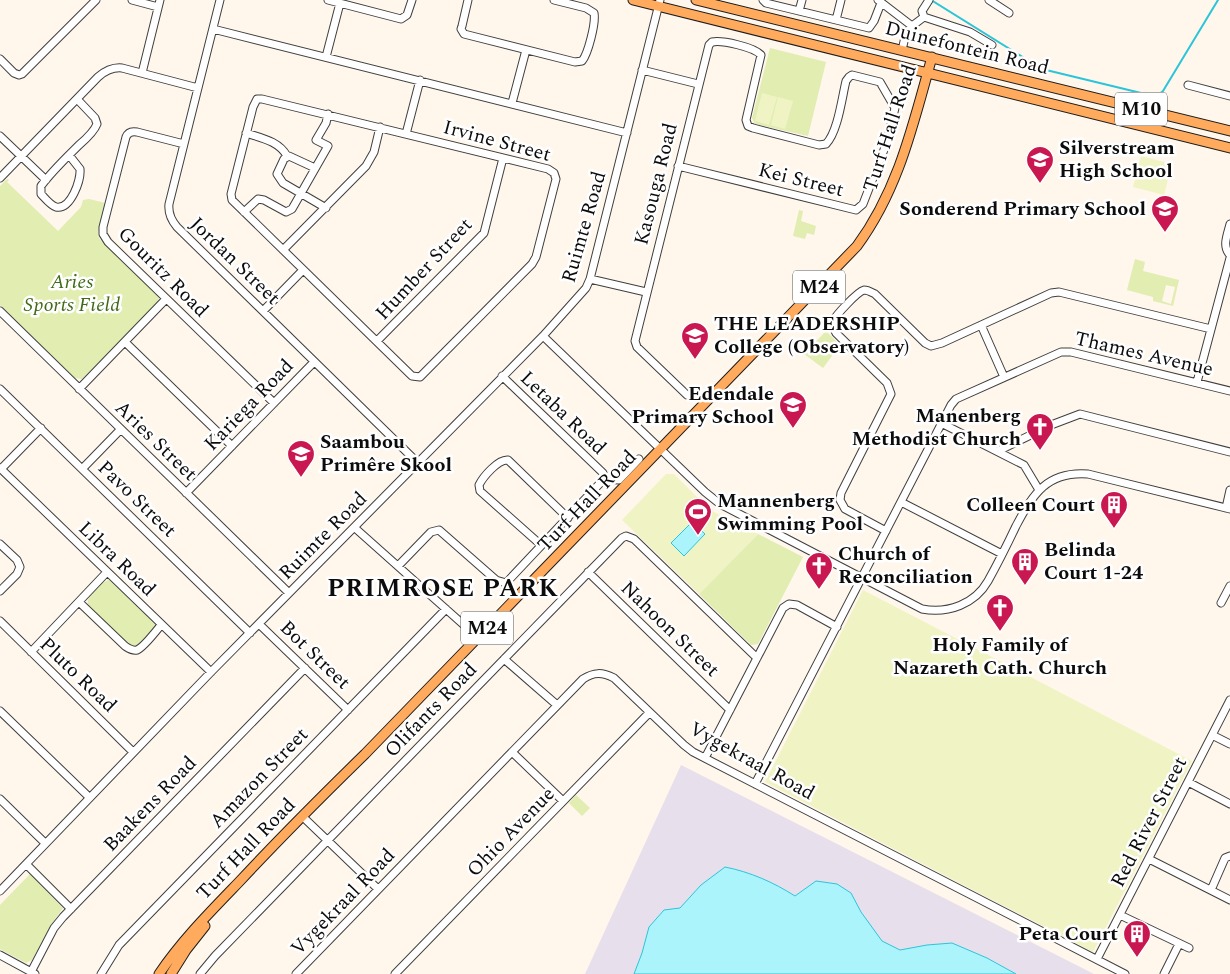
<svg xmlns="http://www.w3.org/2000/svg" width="1230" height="974" viewBox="0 0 1230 974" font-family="Spectral,serif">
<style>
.industrial{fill:#e7dfec}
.green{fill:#e1edb1;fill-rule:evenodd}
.pitch{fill:#f0f4c4}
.water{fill:#abf4fc;stroke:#2bc5da}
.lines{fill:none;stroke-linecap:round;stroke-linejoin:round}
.stream{stroke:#2bc5da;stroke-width:2}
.minor-casing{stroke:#3f3f3f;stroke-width:9}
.major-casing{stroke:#1d1d1d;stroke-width:11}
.minor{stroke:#fff;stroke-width:7}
.major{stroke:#ffaa5c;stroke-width:9}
.labels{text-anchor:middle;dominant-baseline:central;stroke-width:5;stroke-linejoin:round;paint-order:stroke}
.shield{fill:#fff;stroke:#555;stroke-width:1}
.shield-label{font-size:19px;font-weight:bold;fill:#0c0c0c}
.street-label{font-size:20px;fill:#0c0c0c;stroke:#fff}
.poi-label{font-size:20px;font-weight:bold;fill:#0c0c0c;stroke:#fff;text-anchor:start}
.park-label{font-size:20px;font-style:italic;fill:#3f6a17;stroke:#fff}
.district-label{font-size:25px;font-weight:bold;letter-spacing:1px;fill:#0c0c0c;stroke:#fff}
</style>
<rect width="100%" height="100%" fill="#fff6ec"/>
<path class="industrial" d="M681 765 1094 974H585Z"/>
<path class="green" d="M770 48 826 62 808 136 755 124 752 118Z
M7 179 9 180 7 182 58 231 81 207 83 200 89 199 105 203 98 233 99 238 159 297 158 302 82 379 75 378 0 305V186Z
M799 210 803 211 801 221 816 226 814 235 807 233 805 239 793 236Z
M1135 259 1145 262 1143 271 1179 280 1173 306 1153 301V297L1127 290ZM1166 285 1175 287 1171 304 1162 301Z
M826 331 840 345 823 368 804 354Z
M758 534 803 557 758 644 751 645 699 594Z
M109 580 155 624 154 630 135 647 127 644 88 605C86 595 100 582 109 580Z
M576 795 590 808 582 816 569 803Z
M30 874 63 908 51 925 32 960 26 963 0 949V905Z"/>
<path class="pitch" d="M762 93 777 97 769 125 755 121Z
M778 97 793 101 785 129 771 125Z
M1141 156 1172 164 1164 195 1133 187Z
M666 474H674L710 510 758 534 699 594 622 520Z
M863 590 1192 761 1093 952 765 782Z"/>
<path class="water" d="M692 522 705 534 684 556 671 543Z
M725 867C750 872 773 882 795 896L816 881 837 884 851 893 861 912 882 941 900 950 927 945 952 943 987 958 1016 974H634L642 953 649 927 664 910 680 908 701 885Z"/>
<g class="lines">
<path class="stream" d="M931 0 1042 69 1141 93 1158 95 1163 91 1218 0"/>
<defs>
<path id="minor" d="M132 0 158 7
M220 0 169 204C168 213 171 220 177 227L418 463
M328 0 401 19 407 15 412 0
M468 0 462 26 461 29 464 34 575 62 582 61C588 54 596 23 594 13L586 8 554 0
M763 0 766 3 869 28 874 21 881 3
M878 0 912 26 924 17
M929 0 922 11 924 17 970 32 992 45
M989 0 1009 13
M799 11 802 0
M836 20 841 0
M213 29 627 133
M902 50 906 33 912 26
M326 57 340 3
M0 59 14 73 19 75 22 74 96 0
M642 70 698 84
M142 73 160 0
M1188 85 1230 96
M257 99H262L548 169 554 173 556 179 536 257 532 264 420 377 412 376 232 200 231 194 253 107Z
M512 103 526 50
M246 133C261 138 279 141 287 156
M406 134 420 80
M0 136 46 180
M184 144 137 132C132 131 128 132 126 137L103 227V234L108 242 274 403
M69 155 80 169C81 180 71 210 56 207 50 205 45 198 41 194V186C52 171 66 158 79 145 86 139 94 132 97 124L95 118 77 99
M678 166 856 210 863 204 887 142 895 108 880 82 852 75 849 77 846 81C842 97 838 132 826 144L819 145 753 128 748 126 746 120 761 55C754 47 722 40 712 42L709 45 635 341 637 347 687 395
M315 168 289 156 284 159 277 174 283 183 326 208
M0 178 98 77C105 71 112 67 122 68L198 88
M244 212 258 199 264 200 286 212 292 209 328 146 316 140 326 123 328 114
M1230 224C1227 236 1222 246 1230 255
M283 250 366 166 374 152 380 127
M590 279 646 292
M0 311 289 593
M263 311 303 270
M981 325 1004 377
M543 336 705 492 720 504 922 609C948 614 975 604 988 581 998 563 1007 545 1016 526 1033 494 1047 471 1088 474L1230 509
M377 341 484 233 503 158
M125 342 232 446
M502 376 603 473 604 479
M1197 382 1230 258
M0 389 250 633
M79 389 166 299
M941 423 1024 465 1039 490
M998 451 1051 425 1080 414 1230 452
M0 468 211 672
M83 468 121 429
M1 469 41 428
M604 479 619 480 639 459
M186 493 314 362
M901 502 1002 554
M1226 508 1230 490
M355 528 465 626
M886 531 845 509 840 500 841 493 891 394 887 383 836 333C834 329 832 326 833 321 836 315 857 292 864 290 868 290 871 292 875 294L925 343 931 346 942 343 1051 293 1059 292 1211 329
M0 544 17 560 20 567 17 574 0 591
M541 545 480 491 479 485C483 477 498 459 508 460L568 518
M398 566 431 532 439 530 496 580 506 583 604 479
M588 572 730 710
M79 602 125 646C128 648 132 651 137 650 144 647 156 631 161 625
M1221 603 1230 586
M0 621 133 752
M259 624 348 710
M31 652 107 572
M504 659 557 705
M0 711 89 797
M1212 735 1230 744
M512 752 563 801
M705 758 783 608 789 604 797 605 837 627
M1188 782 1230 804
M755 784 951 405 956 399 1061 352H1071L1230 391
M0 799 45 843
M302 816 378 889
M1149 859 1230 900
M26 864 71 909
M1211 890 1225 858 1230 856
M0 891 211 672 543 336 586 288 590 279 660 0
M1120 915 1189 948
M0 955 35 974
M1097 959 1230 700
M31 972 54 928 63 917 305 668
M101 974 119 945 446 609
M200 974 215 956 622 538 626 536 634 539 757 658
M296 974 583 679C594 672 602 672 614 678L684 745 693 752 1125 974
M395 974 649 713
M1164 974 1179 944"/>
<path id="major" d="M633 0 1230 148
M696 0 1230 131
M159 974C182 940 211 911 239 882 280 838 322 796 365 754L857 246C899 189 913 124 932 57
M171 974 186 950 205 926"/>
</defs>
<use href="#minor" class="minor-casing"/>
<use href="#major" class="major-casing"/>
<use href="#minor" class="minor"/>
<use href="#major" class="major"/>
</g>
<defs>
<symbol id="school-pin" viewBox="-11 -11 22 30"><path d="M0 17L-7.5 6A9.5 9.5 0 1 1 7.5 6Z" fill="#c91751" stroke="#fff"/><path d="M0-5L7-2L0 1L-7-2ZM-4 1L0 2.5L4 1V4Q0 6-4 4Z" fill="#fff"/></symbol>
<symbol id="church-pin" viewBox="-11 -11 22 30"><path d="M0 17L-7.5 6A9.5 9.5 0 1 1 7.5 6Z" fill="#c91751" stroke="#fff"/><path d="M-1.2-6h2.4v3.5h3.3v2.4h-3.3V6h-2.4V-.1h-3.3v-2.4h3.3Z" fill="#fff"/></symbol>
<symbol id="building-pin" viewBox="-11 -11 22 30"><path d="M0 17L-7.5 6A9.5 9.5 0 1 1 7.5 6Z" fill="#c91751" stroke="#fff"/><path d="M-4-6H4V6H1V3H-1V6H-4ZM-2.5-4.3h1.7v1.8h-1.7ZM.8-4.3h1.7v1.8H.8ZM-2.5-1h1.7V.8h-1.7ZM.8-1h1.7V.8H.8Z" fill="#fff"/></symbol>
<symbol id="stadium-pin" viewBox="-11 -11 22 30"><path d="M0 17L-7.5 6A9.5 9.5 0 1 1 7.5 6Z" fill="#c91751" stroke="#fff"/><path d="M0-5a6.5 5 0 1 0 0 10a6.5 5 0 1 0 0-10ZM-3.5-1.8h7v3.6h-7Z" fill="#fff"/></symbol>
</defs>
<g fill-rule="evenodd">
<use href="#school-pin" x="1024" y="144" width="32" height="43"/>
<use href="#school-pin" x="1149" y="193" width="32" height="43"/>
<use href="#school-pin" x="679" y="320" width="32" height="43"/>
<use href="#school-pin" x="777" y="389" width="32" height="43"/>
<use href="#church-pin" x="1024" y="411" width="32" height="43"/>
<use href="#school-pin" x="285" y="438" width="32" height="43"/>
<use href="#building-pin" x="1098" y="489" width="32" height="43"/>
<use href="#stadium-pin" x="682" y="496" width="32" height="43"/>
<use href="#building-pin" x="1009" y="546" width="32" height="43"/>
<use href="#church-pin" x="803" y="550" width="32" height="43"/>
<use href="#church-pin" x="984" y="592" width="32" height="43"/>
<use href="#building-pin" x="1121" y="918" width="32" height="43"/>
</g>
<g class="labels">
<g class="shield">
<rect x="1115" y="92.5" width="52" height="33" rx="4"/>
<rect x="793" y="270.5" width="52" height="33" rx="4"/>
<rect x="461" y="611.5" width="52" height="33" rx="4"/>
</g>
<g class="shield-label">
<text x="1141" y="109">M10</text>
<text x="819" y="287">M24</text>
<text x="487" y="628">M24</text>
</g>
<g class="street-label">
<text transform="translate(967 48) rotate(14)">Duinefontein Road</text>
<text transform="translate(890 128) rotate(-72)">Turf Hall Road</text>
<text transform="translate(497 141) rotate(15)">Irvine Street</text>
<text transform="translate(801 180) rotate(14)">Kei Street</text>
<text transform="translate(656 184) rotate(-76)">Kasouga Road</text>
<text transform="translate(584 227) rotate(-74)">Ruimte Road</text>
<text transform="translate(235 261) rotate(44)">Jordan Street</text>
<text transform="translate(424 269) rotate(-47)">Humber Street</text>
<text transform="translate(163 272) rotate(45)">Gouritz Road</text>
<text transform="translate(1144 354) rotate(13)">Thames Avenue</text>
<text transform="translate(249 405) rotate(-46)">Kariega Road</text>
<text transform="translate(563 413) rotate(44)">Letaba Road</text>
<text transform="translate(156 441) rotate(44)">Aries Street</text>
<text transform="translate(137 499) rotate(44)">Pavo Street</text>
<text transform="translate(587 501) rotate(-46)">Turf Hall Road</text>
<text transform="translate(323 536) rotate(-45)">Ruimte Road</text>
<text transform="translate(117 559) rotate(44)">Libra Road</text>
<text transform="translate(670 629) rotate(44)">Nahoon Street</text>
<text transform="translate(315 655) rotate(44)">Bot Street</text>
<text transform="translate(78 675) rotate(44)">Pluto Road</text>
<text transform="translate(431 710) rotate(-46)">Olifants Road</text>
<text transform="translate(752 761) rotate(29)">Vygekraal Road</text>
<text transform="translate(259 778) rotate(-46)">Amazon Street</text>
<text transform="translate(150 804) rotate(-46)">Baakens Road</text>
<text transform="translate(1149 822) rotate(-63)">Red River Street</text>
<text transform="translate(511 832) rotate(-46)">Ohio Avenue</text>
<text transform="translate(246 849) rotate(-46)">Turf Hall Road</text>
<text transform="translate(343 902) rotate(-46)">Vygekraal Road</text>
</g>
<g class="poi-label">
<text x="1059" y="148">Silverstream<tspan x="1059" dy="23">High School</tspan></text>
<text x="1146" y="209" text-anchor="end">Sonderend Primary School</text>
<text x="714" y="324">THE LEADERSHIP<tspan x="714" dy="23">College (Observatory)</tspan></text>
<text x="774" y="394" text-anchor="end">Edendale<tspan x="774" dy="23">Primary School</tspan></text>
<text x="1021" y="416" text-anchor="end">Manenberg<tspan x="1021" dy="23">Methodist Church</tspan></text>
<text x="320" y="442">Saambou<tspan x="320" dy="23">Primêre Skool</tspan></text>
<text x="717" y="501">Mannenberg<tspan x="717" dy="23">Swimming Pool</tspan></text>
<text x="1095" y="505" text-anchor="end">Colleen Court</text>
<text x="1044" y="550">Belinda<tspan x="1044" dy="23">Court 1-24</tspan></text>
<text x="838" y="554">Church of<tspan x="838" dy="23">Reconciliation</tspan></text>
<text x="1000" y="645" text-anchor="middle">Holy Family of<tspan x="1000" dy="23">Nazareth Cath. Church</tspan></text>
<text x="1118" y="934" text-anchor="end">Peta Court</text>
</g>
<g class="park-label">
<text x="72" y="282">Aries<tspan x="72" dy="23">Sports Field</tspan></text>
</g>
<g class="district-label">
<text x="443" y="589">PRIMROSE PARK</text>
</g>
</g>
</svg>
